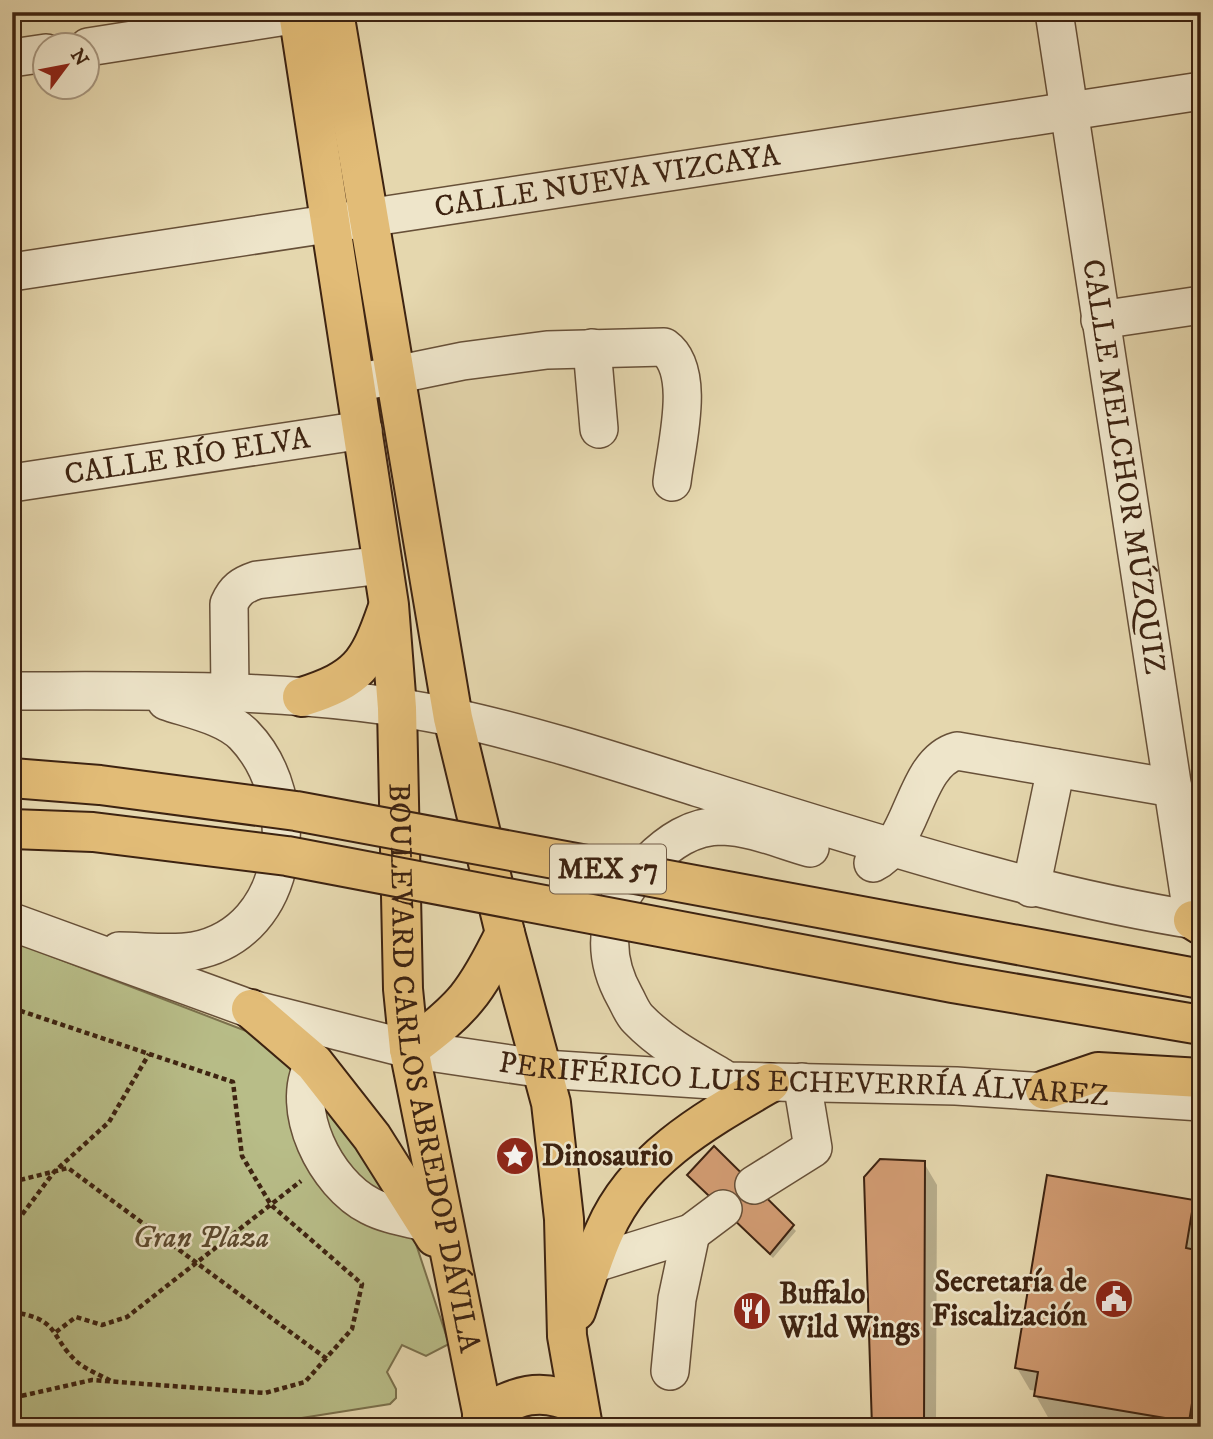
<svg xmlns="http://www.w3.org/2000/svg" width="1213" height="1439" viewBox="0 0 1213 1439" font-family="'IM FELL DW Pica',serif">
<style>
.green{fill:#b8bd88;stroke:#7a704c;stroke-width:2}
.shadow{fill:#0003}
.building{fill:#d19b72;stroke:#3d2311;stroke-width:2}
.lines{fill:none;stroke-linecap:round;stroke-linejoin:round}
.minor-casing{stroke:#675038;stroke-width:40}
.major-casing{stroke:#3d2311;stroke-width:42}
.highway-casing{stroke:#3d2311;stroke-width:42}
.path{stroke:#3d2311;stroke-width:4.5;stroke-dasharray:5 3.5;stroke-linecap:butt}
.minor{stroke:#eee5ca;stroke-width:37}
.major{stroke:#e2bc77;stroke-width:38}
.highway{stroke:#e2bc77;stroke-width:38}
.highway-bridge-casing{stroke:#3d2311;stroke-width:42;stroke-linecap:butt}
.highway-bridge{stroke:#e2bc77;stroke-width:38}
.labels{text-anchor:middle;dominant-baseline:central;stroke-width:5;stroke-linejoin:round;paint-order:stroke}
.shield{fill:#eee5ca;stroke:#725d48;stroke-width:2}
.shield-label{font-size:28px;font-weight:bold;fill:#3d2311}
.street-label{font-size:30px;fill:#3d2311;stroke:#eee5ca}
.poi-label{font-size:30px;font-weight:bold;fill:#3d2311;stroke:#eee5ca;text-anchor:start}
.park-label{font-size:30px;font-style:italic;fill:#5c4a2f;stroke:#eee5ca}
</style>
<rect width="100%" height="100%" fill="#e5d7ae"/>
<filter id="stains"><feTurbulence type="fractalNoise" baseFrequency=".00286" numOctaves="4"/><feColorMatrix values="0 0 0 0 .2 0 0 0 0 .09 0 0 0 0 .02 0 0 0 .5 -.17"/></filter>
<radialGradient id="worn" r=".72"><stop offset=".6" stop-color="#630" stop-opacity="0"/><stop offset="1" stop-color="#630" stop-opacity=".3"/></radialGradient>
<path class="green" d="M12 941 254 1034 323 1086 414 1238 449 1344 426 1356 402 1345 387 1372 396 1389V1398L390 1404 245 1427H12Z"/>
<path class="shadow" d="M714 1149 796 1231 773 1258 692 1180Z
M924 1163 937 1185 936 1427H874Z
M1193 1201 1201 1215V1427H1097L1049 1419 1036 1396 1037 1391 1030 1390 1017 1368Z"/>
<path class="building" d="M714 1146 794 1225 770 1254 687 1175Z
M880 1159 925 1161 924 1427H872L864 1177Z
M1047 1175 1194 1200 1186 1248 1201 1251V1347L1189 1422 1034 1396 1038 1372 1015 1368Z"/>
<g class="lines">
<defs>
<g id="minor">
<path id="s1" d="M1054 12 1193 920"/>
<path d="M88 47 299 14"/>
<path d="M12 58 46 53"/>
<path id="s2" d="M12 272 1201 91"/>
<path d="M1100 320 1201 305"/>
<path d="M592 348 599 429"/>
<path d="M356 383 463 361 547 350 664 347C697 371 676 445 672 482"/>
<path id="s3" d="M12 483 363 430"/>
<path d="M12 691C159 691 307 687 451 717 535 735 617 762 699 788 864 839 1029 894 1201 921"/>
<path d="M230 692 229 604C235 590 242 585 257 580L383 565"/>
<path d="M873 863C914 844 913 763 957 751L1173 788"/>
<path d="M1031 888 1056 768"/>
<path id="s4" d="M12 922 251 1009 409 1049 544 1069 728 1081 956 1086 1201 1102"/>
<path d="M119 951C143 951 171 955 194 951 293 932 305 798 244 735 226 716 189 709 166 701"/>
<path d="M314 1063C288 1109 326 1184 370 1206 387 1215 409 1218 428 1223"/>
<path d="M721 1077C692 1060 662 1044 638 1019 632 1013 629 1004 625 997 597 947 609 901 648 863 669 842 692 826 722 826 752 827 782 840 810 848"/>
<path d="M754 1185 813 1148 802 1082"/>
<path d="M592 1264 691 1233 723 1209"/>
<path d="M670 1371 677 1299 691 1233"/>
</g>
<g id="major">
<path id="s5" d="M298 12 389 605 397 708 403 989 409 1049 485 1427"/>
<path d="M334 12 453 718 505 933 551 1103 564 1219 567 1336 583 1427"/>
<path d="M302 697C358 679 368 665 387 610"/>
<path d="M251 1009 314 1063 372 1137 435 1237"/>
<path d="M409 1049C464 1008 475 994 505 933"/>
<path d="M576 1311C585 1284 593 1256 605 1230 636 1159 706 1120 770 1083"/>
<path d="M482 1415C517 1396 539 1386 577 1404"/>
</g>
<path id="highway" d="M1193 920 1201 925
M1045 1090 1098 1072 1201 1078"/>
</defs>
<use href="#minor" class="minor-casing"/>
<use href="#major" class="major-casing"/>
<use href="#highway" class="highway-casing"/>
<path class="path" d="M12 1008 233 1082 242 1156 271 1205 362 1284 352 1329 305 1382 265 1393 92 1380 12 1398
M12 1182 68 1168 327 1359
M12 1228 54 1172 109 1122 149 1054
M12 1312C60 1319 49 1335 76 1361 85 1369 100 1375 111 1381
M56 1332 76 1317 102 1325 127 1317 301 1181"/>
<use href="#minor" class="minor"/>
<use href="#major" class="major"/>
<use href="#highway" class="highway"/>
<defs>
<path id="highway-bridge" d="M12 778 100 785 296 811 1201 979
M12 829 93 832 287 856 953 983 1201 1025"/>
</defs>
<use href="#highway-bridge" class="highway-bridge-casing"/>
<use href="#highway-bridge" class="highway-bridge"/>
</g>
<defs>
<symbol id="sight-disc" viewBox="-11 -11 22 22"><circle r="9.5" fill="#8f2418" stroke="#eee5ca"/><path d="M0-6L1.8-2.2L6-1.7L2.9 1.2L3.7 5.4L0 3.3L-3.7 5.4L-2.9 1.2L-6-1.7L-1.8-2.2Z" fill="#fff"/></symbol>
<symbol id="civic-disc" viewBox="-11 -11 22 22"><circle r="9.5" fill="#8f2418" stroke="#eee5ca"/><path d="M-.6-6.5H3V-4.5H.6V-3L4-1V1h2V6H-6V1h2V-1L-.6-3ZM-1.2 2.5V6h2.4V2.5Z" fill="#fff"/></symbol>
<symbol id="restaurant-disc" viewBox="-11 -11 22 22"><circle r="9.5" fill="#8f2418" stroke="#eee5ca"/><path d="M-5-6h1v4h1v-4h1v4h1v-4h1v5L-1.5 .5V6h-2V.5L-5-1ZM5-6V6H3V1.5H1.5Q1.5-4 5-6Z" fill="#fff"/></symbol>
</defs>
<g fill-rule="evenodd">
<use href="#sight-disc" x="493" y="1134" width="44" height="44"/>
<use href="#civic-disc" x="1092" y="1277" width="44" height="44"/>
<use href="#restaurant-disc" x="730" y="1289" width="44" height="44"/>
</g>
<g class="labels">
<rect class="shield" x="550" y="844.5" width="116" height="49" rx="5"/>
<g class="shield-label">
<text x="608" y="869">MEX 57</text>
</g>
<g class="street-label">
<text stroke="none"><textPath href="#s2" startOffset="602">CALLE NUEVA VIZCAYA</textPath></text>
<text stroke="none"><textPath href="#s3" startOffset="177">CALLE RÍO ELVA</textPath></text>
<text stroke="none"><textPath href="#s1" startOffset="460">CALLE MELCHOR MÚZQUIZ</textPath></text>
<text stroke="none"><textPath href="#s5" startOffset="1066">BOULEVARD CARLOS ABREDOP DÁVILA</textPath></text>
<text stroke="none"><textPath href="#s4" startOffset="814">PERIFÉRICO LUIS ECHEVERRÍA ÁLVAREZ</textPath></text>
</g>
<g class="poi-label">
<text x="542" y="1156">Dinosaurio</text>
<text x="1087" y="1282" text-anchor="end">Secretaría de<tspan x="1087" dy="34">Fiscalización</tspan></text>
<text x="779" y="1294">Buffalo<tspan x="779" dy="34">Wild Wings</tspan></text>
</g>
<g class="park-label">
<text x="201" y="1238">Gran Plaza</text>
</g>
</g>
<rect width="1213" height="1439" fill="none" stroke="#e5d7ae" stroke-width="42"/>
<rect x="14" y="14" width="1185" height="1411" fill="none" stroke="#3d2311" stroke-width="3.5"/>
<rect x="21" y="21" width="1171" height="1397" fill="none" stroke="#3d2311" stroke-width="2"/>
<g transform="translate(66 66) rotate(58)"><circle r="33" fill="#eee5ca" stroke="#a79780" stroke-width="2"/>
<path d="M0-5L12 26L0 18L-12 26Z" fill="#8f2418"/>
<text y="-10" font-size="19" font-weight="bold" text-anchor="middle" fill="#3d2311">N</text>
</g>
<rect width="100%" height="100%" filter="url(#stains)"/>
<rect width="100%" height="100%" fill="url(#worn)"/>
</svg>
